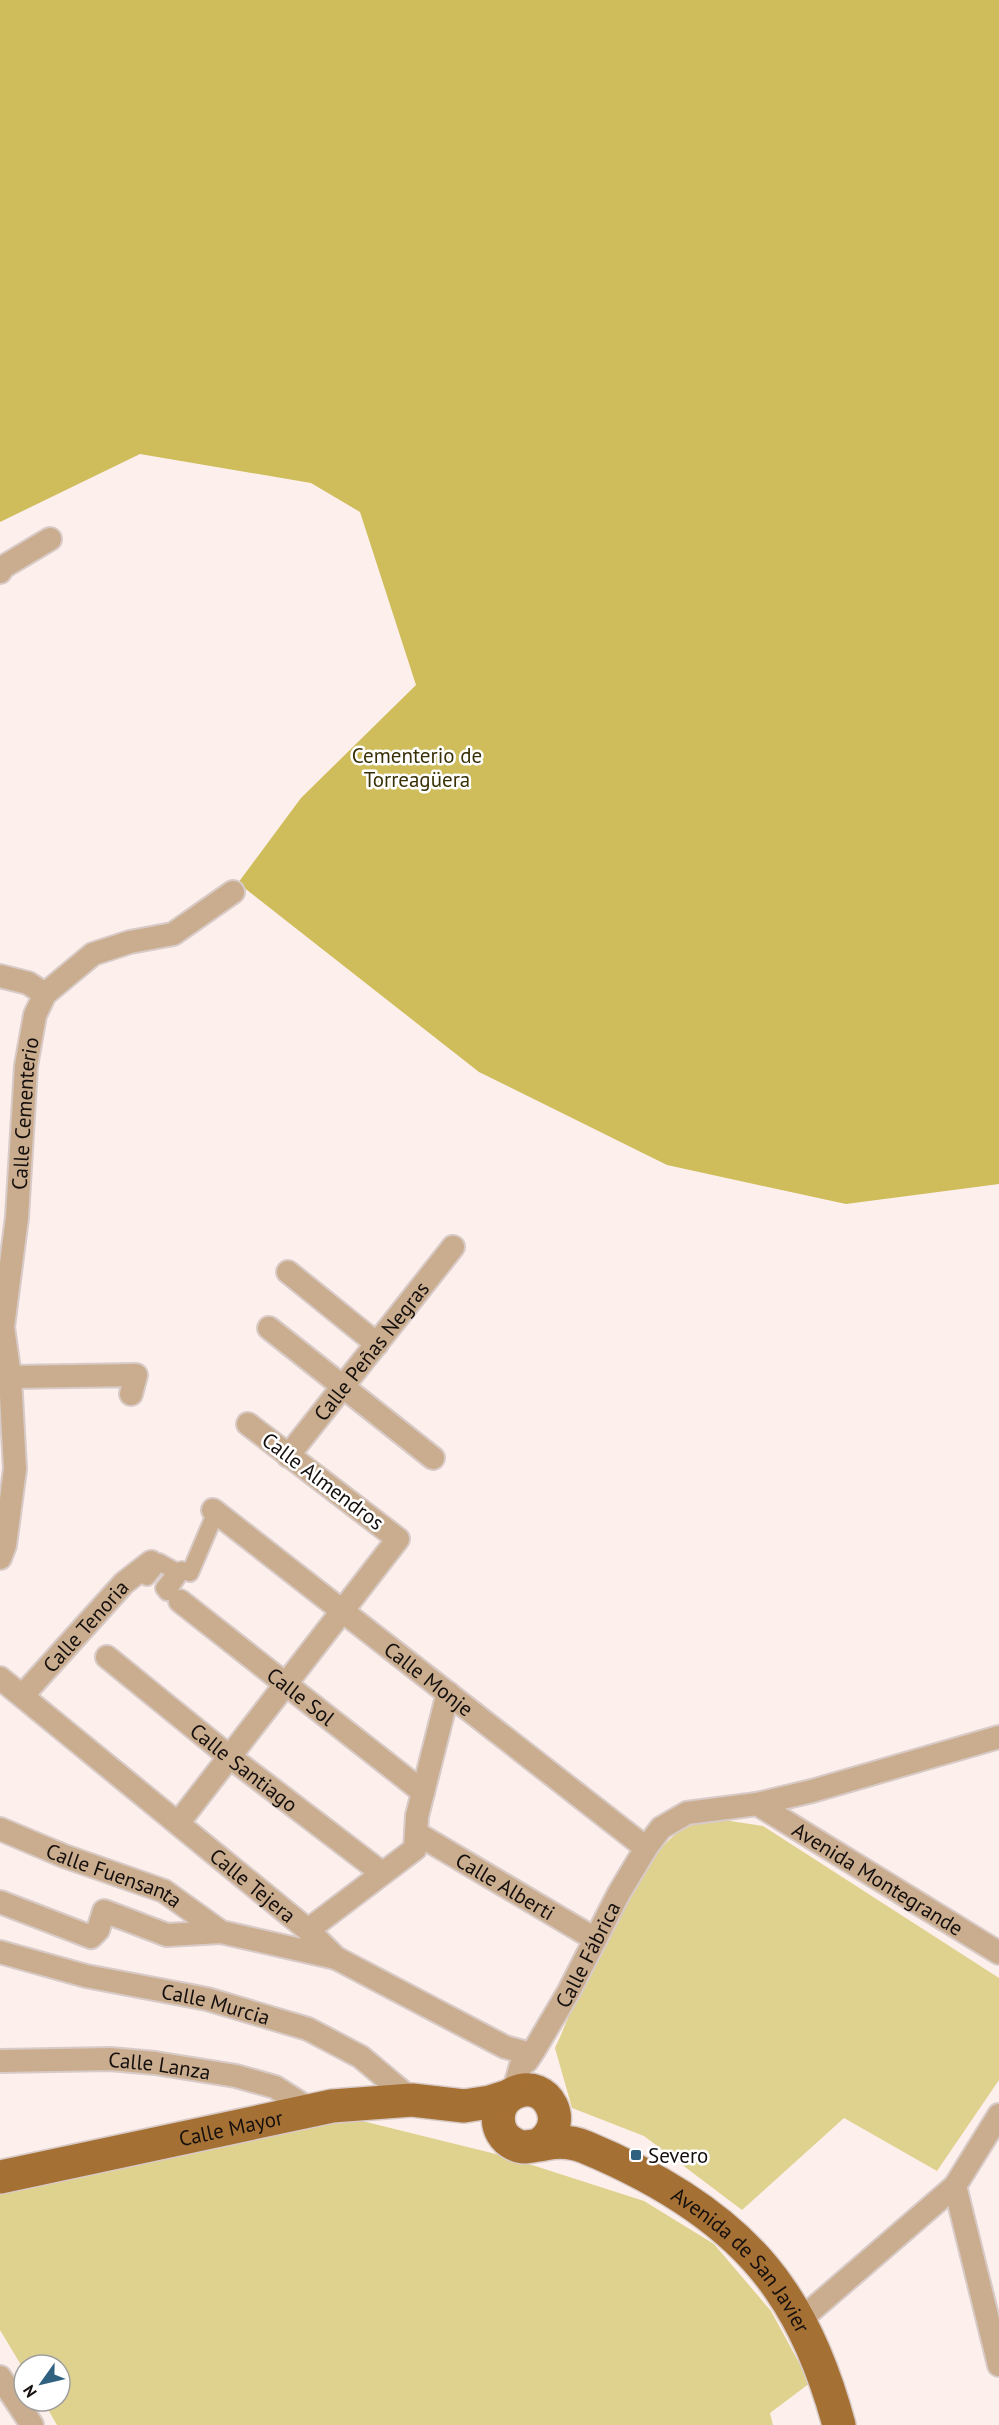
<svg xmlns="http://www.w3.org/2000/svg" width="999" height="2425" viewBox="0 0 999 2425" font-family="'PT Sans',sans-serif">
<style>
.green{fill:#dfd28f}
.forest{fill:#cfbc5b}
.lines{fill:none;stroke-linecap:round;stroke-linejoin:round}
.pedestrian-casing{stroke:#d8cbc7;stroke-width:20}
.minor-casing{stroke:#d8cbc7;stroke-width:26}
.primary-casing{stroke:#d8cbc7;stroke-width:36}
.pedestrian{stroke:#caad8f;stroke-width:16}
.minor{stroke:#caad8f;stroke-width:22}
.primary{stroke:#a57034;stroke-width:33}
.poi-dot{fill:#30617f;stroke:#fff;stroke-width:2}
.labels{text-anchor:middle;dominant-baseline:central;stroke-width:5;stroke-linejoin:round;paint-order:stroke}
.park-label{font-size:21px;fill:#393105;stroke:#fff}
.street-label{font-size:21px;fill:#150f0d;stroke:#fff}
.poi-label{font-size:21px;fill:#150f0d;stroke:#fff;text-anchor:start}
</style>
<rect width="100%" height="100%" fill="#fdefeb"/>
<path class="green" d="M724 1820 763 1826 999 1978V2080L937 2171 844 2118 742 2210 644 2136 572 2108 555 2048C581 1992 636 1848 692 1824 701 1821 715 1821 724 1820Z
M350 2118 504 2156 644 2201 714 2244 771 2311 810 2383 770 2413 773 2425H57L43 2401H60V2365H24V2370L0 2330V2191Z"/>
<path class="forest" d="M0 0H999V1184L846 1204 667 1165 479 1072 238 883 301 798 416 685 360 512 311 483 140 454 0 522Z"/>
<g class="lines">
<defs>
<path id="pedestrian" d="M147 1577 159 1562 177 1572 164 1588 167 1592 182 1570 190 1573 216 1512"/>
<g id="minor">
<path d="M0 572 3 567 50 539"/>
<path d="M0 976 28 983 45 994"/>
<path d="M288 1272 377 1344"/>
<path d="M269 1328 433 1458"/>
<path d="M10 1377 136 1375 131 1394"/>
<path id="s1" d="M288 1456 453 1247"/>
<path id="s2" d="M213 1510 646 1848"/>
<path id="s3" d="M0 1558 5 1545 15 1469 10 1377 3 1327 17 1217 26 1066 35 1015 45 994 93 954 130 942 173 934 233 892"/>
<path id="s4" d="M180 1601 423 1792"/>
<path id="s5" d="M107 1657 230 1757 382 1873"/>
<path id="s6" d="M0 1678 308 1930 336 1958 505 2047 531 2054"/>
<path id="s7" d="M23 1695 124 1583 151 1562"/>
<path id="s8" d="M757 1804 999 1953"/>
<path d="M179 1822 398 1539 248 1424"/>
<path id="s9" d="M0 1829 64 1856 164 1891 221 1932"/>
<path id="s10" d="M416 1833 595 1939"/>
<path d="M0 1902 91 1937 98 1930 104 1911 167 1935 221 1932 336 1958"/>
<path d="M308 1930 415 1849 417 1816 448 1693"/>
<path id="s11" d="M0 1952 86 1976 207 1999 308 2029 361 2057 412 2100"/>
<path id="s12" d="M0 2061 110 2059 155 2063 236 2076 275 2087 311 2110"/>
<path id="s13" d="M513 2093 521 2065 527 2061 536 2047 569 1991 619 1893 646 1848 661 1828 687 1813 757 1804 812 1791 999 1737"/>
<path d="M955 2186 999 2365"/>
<path d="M799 2321 955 2186 999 2115"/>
<path d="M0 2377 32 2425"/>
</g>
<g id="primary">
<path id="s14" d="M538 2145C572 2126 548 2077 514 2093 493 2103 493 2134 514 2144 525 2150 534 2145 545 2144 558 2141 573 2142 585 2147 657 2177 734 2222 779 2288 808 2329 826 2377 839 2425"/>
<path id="s15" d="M0 2177 332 2106 412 2100 464 2106 490 2102 509 2096"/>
</g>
</defs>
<use href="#pedestrian" class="pedestrian-casing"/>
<use href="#minor" class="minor-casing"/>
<use href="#primary" class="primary-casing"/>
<use href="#pedestrian" class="pedestrian"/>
<use href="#minor" class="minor"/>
<use href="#primary" class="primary"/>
</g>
<rect class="poi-dot" x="630" y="2149" width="12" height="12" rx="3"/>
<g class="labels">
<g class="park-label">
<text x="417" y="755">Cementerio de<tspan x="417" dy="24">Torreagüera</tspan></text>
</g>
<g class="street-label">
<text stroke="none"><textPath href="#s3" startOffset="448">Calle Cementerio</textPath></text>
<text stroke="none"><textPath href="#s1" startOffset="134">Calle Peñas Negras</textPath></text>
<text transform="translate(323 1481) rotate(37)">Calle Almendros</text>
<text stroke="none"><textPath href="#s7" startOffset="93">Calle Tenoria</textPath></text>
<text stroke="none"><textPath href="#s2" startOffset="274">Calle Monje</textPath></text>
<text stroke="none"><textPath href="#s4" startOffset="154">Calle Sol</textPath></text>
<text stroke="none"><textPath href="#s5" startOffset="176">Calle Santiago</textPath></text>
<text stroke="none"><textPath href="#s9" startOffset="123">Calle Fuensanta</textPath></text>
<text stroke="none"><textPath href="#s8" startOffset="142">Avenida Montegrande</textPath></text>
<text stroke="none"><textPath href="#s6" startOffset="327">Calle Tejera</textPath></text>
<text stroke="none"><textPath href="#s10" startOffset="104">Calle Alberti</textPath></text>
<text stroke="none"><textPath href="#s13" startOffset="159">Calle Fábrica</textPath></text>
<text stroke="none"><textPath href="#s11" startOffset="222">Calle Murcia</textPath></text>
<text stroke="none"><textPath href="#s12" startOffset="160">Calle Lanza</textPath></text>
<text stroke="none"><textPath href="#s15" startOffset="236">Calle Mayor</textPath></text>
<text stroke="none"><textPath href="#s14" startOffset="422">Avenida de San Javier</textPath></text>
</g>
<g class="poi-label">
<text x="648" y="2155">Severo</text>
</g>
</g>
<g transform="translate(42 2383) rotate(236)"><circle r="28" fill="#ffffff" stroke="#a19f9e" stroke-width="1.5"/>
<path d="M0-4.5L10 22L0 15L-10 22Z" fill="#30617f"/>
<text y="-9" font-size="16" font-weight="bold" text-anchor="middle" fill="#150f0d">N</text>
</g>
</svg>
